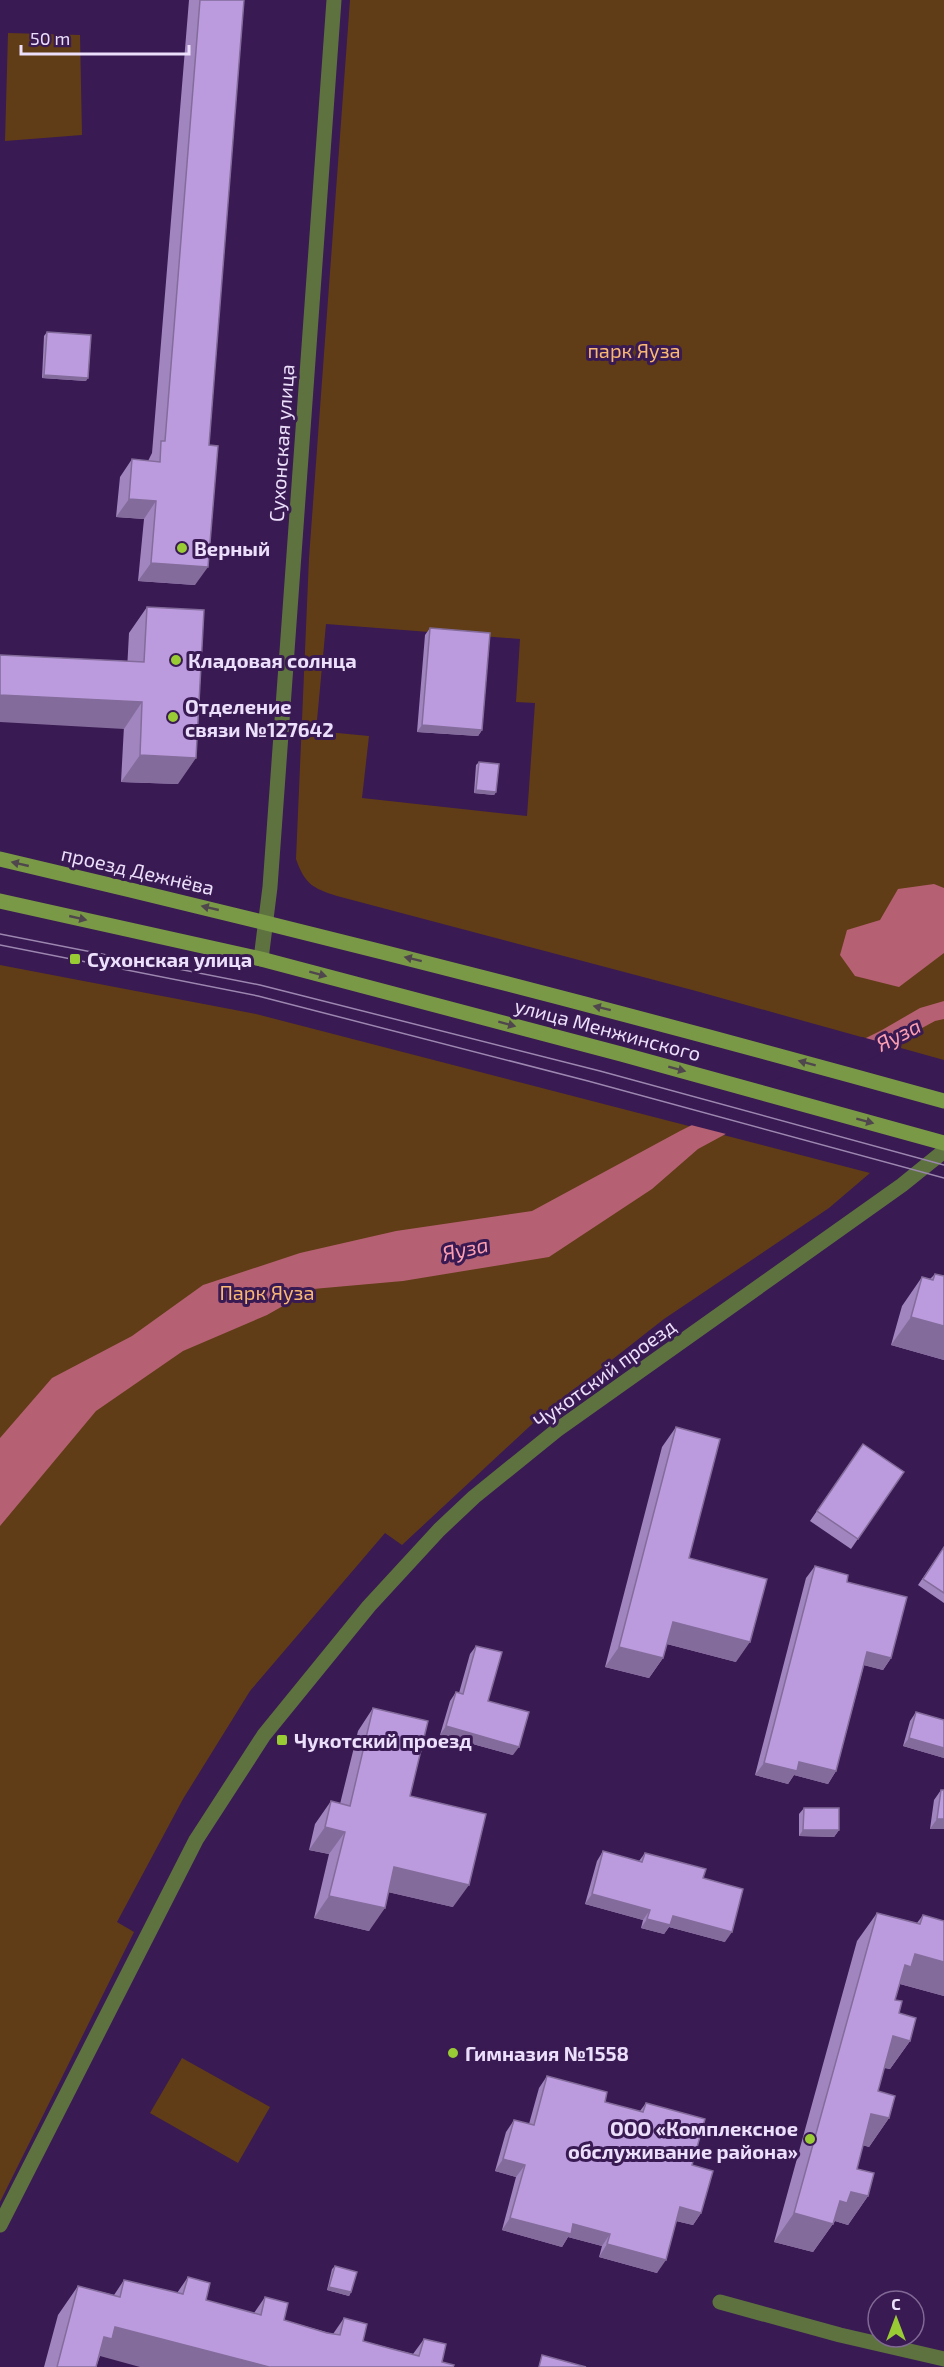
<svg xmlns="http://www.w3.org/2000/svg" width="944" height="2367" viewBox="0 0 944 2367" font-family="'Exo 2',sans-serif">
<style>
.green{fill:#603d16;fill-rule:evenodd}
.water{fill:#b56073}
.pier{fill:#391a52}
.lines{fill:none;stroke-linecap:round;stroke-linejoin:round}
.minor{stroke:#5e7240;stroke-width:15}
.tertiary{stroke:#5e7240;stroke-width:15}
.secondary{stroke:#7a9946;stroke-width:15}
.tram{stroke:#9c87b0;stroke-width:1.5}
.wall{fill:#a185be}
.shaded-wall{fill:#836c9b}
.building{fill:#bb9bdd;stroke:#836c9b;stroke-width:1.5}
.oneway{fill:#50464e}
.poi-dot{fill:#99cb35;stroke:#391a52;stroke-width:2}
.labels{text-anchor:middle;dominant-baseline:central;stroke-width:6;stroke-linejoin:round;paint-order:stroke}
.park-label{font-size:20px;fill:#f9b874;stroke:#391a52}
.street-label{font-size:20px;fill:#ecdffb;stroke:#391a52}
.poi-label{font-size:20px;font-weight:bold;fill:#ecdffb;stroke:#391a52;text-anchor:start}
.water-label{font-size:21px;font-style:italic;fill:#fd9fb2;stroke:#391a52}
</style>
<rect width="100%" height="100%" fill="#391a52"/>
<path class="green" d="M350 0H944V1060L696 991 337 896C312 888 305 884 296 859L309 558ZM326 624 520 639 516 702 535 703 527 816 362 798 369 736 316 731Z
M8 33 80 35 82 135 5 141Z
M0 965 256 1014 870 1173 829 1208 664 1319 544 1413 402 1545 385 1533 250 1691 183 1799 117 1922 134 1932 0 2202Z
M182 2058 270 2107 238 2163 150 2113Z"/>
<path class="water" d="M934 884 944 888V953L899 987 855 976 840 955 847 930 880 920 898 889Z
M944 1001V1019L935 1021 698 1149 652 1189 549 1257 403 1281 313 1289 267 1315 183 1351 96 1411 0 1526V1438L52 1378 132 1336 203 1285 300 1253 396 1231 532 1211 680 1131 882 1030 920 1008Z"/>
<path class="pier" d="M862 1037 895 1046 730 1135 687 1124Z"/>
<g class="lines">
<path class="minor" d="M0 2225 196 1840 264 1735 369 1606 439 1530 474 1497 557 1430 902 1185 944 1151
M720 2302 840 2335 944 2359"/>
<path class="tertiary" d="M261 959 270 887 334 0"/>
<path class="secondary" d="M0 859C316 933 631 1014 944 1101
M0 901 261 959 621 1054 944 1143"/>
<path class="tram" d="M0 934 260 985 600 1071 944 1165
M0 945 258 996 588 1081 944 1178"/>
</g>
<path class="wall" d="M189 0H244L195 585 138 581 144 519 116 517 120 477 132 459 148 461 152 453Z
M47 332 86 381 42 378 44 336Z
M147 607 178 784 121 782 129 633Z
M430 628 482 730 478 736 417 732 425 635Z
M479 762 496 792 494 795 474 793 476 765Z
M935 1274 944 1276V1360L891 1345 902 1306 922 1277 930 1279Z
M676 1427 689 1558 736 1662 667 1644 663 1658 649 1678 605 1667 662 1447Z
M863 1444 904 1472 851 1549 810 1521Z
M944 1547V1603L918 1585Z
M815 1566 847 1582 891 1658 883 1670 864 1665 836 1771 828 1784 794 1775 788 1784 755 1775 806 1578Z
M476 1646 488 1701 513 1755 440 1735 450 1701 456 1692 459 1693 470 1654Z
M373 1708 410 1796 453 1907 388 1892 369 1931 314 1918 329 1854 309 1850 315 1824 331 1801 340 1804 358 1731Z
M916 1712 944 1720V1758L903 1746 910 1721Z
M941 1790 944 1829H930L934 1800Z
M804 1808 839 1830 834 1837 799 1836V1814Z
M603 1851 639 1861 645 1853 703 1878 725 1942 669 1927 664 1934 641 1928 643 1920 585 1904 597 1861Z
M877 1913 917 1923 923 1915 944 1921V1996L900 1984 895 2000 899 2013 910 2041 890 2069 884 2068 878 2091 889 2118 869 2147 863 2145 857 2169 868 2196 848 2225 835 2221 813 2252 774 2242 857 1941Z
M547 2076 605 2102 640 2111 646 2103 692 2165 701 2213 693 2225 676 2221 657 2273 599 2257 602 2246 568 2237 562 2247 502 2230 516 2177 495 2171 506 2132 514 2120 529 2124 539 2088Z
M335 2266 351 2292 349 2296 327 2290 332 2269Z
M188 2277 206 2300 254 2313 265 2297 284 2320 333 2334 344 2318 363 2341 413 2354 424 2339 442 2362 100 2356 96 2367H44L58 2315 78 2286 114 2295 124 2280 177 2293Z"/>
<path class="shaded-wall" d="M44 375 88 378 86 381 42 378Z
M129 499 156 501 144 519 116 517Z
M151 563 208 567 195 585 138 581Z
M0 695 142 702 124 729 0 722Z
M422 725 482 730 478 736 417 732Z
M140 755 196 758 178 784 121 782Z
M476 790 496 792 494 795 474 793Z
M911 1317 944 1326V1360L891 1345Z
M673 1622 750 1642 736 1662 659 1642Z
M619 1647 663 1658 649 1678 605 1667Z
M867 1652 891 1658 883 1670 859 1664Z
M446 1726 519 1747 513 1755 440 1735Z
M909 1738 944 1748V1758L903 1746Z
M799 1762 836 1771 828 1784 794 1775 788 1784 755 1775 764 1763Z
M937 1819H944V1829H930Z
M325 1827 345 1832 329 1854 309 1850Z
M803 1830H839L834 1837 799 1836Z
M394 1867 469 1885 453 1907 379 1890Z
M592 1894 650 1910 643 1920 585 1904Z
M329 1896 385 1908 369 1931 314 1918Z
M673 1916 732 1932 725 1942 669 1927 664 1934 641 1928 647 1919Z
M915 1954 944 1962V1996L900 1984 905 1965Z
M893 2036 910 2041 890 2069 873 2064Z
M871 2114 889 2118 869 2147 851 2142Z
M503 2159 525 2165 516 2177 495 2171Z
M851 2192 868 2196 848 2225 835 2221 813 2252 774 2242 794 2213 840 2201Z
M680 2207 701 2213 693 2225 672 2220Z
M510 2218 573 2224 610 2234 602 2246 568 2237 562 2247 502 2230Z
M607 2244 666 2260 657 2273 599 2257Z
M329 2287 351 2292 349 2296 327 2290Z
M115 2327 269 2367H140L100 2356 92 2367 104 2337Z"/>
<path class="building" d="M200 0H244L209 445 218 446 208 567 151 563 156 501 129 499 132 459 160 462 161 441H165Z
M47 332 91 335 88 378 44 375Z
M147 607 204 610 196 758 140 755 142 702 0 695V655L144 662Z
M430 628 490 633 482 730 422 725Z
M479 762 499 764 496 792 476 790Z
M935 1274 944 1276V1326L911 1317 922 1277 933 1280Z
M676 1427 720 1439 689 1558 767 1579 750 1642 673 1622 663 1658 619 1647Z
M863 1444 904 1472 858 1539 817 1511Z
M944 1547V1593L923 1579Z
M815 1566 848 1575 847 1582 907 1597 891 1658 867 1652 836 1771 799 1762 797 1771 764 1763Z
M476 1646 502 1652 488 1701 529 1712 519 1747 446 1726 456 1692 463 1694Z
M373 1708 428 1721 410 1796 486 1814 469 1885 394 1867 385 1908 329 1896 345 1832 325 1827 331 1801 350 1806Z
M916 1712 944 1720V1748L909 1738Z
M941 1790H944V1819H937Z
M804 1808H839V1830H803Z
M603 1851 642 1862 645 1853 706 1869 703 1878 743 1889 732 1932 673 1916 670 1925 647 1919 650 1910 592 1894Z
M877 1913 920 1924 923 1915 944 1921V1962L915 1954 911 1967 905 1965 895 2000 902 2001 899 2013 916 2018 910 2041 893 2036 878 2091 895 2096 889 2118 871 2114 857 2169 874 2173 868 2196 851 2192 847 2203 840 2201 833 2224 794 2213Z
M547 2076 607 2092 605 2102 643 2112 646 2103 705 2119 692 2165 713 2171 701 2213 680 2207 666 2260 607 2244 610 2234 573 2224 571 2234 510 2218 525 2165 503 2159 514 2120 534 2125Z
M335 2266 357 2272 351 2292 329 2287Z
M188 2277 210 2283 206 2300 261 2315 265 2297 288 2303 284 2320 327 2333 340 2335 344 2318 367 2324 363 2341 392 2349 419 2356 424 2339 446 2344 442 2362 454 2365 453 2367H269L115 2327 112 2339 104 2337 96 2367H57L78 2286 120 2297 124 2280 183 2294Z
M542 2355 586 2367H539Z"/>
<defs><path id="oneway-solid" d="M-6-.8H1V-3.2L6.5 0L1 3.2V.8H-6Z" transform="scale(1.5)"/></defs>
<g class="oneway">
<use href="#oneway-solid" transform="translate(20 864) rotate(-167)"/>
<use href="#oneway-solid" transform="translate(210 908) rotate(-167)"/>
<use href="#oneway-solid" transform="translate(78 918) rotate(13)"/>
<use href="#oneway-solid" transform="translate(413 959) rotate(-166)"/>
<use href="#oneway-solid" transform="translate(318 974) rotate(15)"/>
<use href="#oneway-solid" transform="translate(602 1008) rotate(-166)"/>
<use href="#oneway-solid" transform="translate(507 1024) rotate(15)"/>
<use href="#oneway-solid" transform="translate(807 1063) rotate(-165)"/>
<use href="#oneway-solid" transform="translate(677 1069) rotate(15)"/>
<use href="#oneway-solid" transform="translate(865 1121) rotate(15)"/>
</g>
<g class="poi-dot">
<circle cx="182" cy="548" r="6"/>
<circle cx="176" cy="660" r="6"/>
<circle cx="173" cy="717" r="6"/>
<rect x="69" y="953" width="12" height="12" rx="3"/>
<rect x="276" y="1734" width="12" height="12" rx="3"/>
<circle cx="453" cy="2053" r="6"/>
<circle cx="810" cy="2139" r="6"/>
</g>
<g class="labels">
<g class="park-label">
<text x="634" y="350">парк Яуза</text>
<text x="267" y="1292">Парк Яуза</text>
</g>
<g class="street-label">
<text transform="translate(281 443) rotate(-86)">Сухонская улица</text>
<text transform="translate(138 870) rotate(13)">проезд Дежнёва</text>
<text transform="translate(608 1029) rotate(15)">улица Менжинского</text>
<text transform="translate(604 1373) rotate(-36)">Чукотский проезд</text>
</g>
<g class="poi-label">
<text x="194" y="548">Верный</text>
<text x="188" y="660">Кладовая солнца</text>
<text x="185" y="706">Отделение<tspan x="185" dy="23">связи №127642</tspan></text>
<text x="87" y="959">Сухонская улица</text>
<text x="294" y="1740">Чукотский проезд</text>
<text x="465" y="2053">Гимназия №1558</text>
<text x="798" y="2128" text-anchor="end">ООО «Комплексное<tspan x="798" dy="23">обслуживание района»</tspan></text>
</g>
<g class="water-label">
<text transform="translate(898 1034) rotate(-27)">Яуза</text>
<text transform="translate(465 1248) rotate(-12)">Яуза</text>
</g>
</g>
<g transform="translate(896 2319)"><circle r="28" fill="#391a52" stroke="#816996" stroke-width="1.5"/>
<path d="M0-4.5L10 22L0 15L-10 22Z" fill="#99cb35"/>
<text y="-9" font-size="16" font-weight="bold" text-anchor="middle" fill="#ecdffb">С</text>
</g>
<path d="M21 45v9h168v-9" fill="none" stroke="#ecdffb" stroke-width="3"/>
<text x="30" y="45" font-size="18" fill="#ecdffb" stroke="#391a52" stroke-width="4.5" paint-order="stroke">50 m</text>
</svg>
